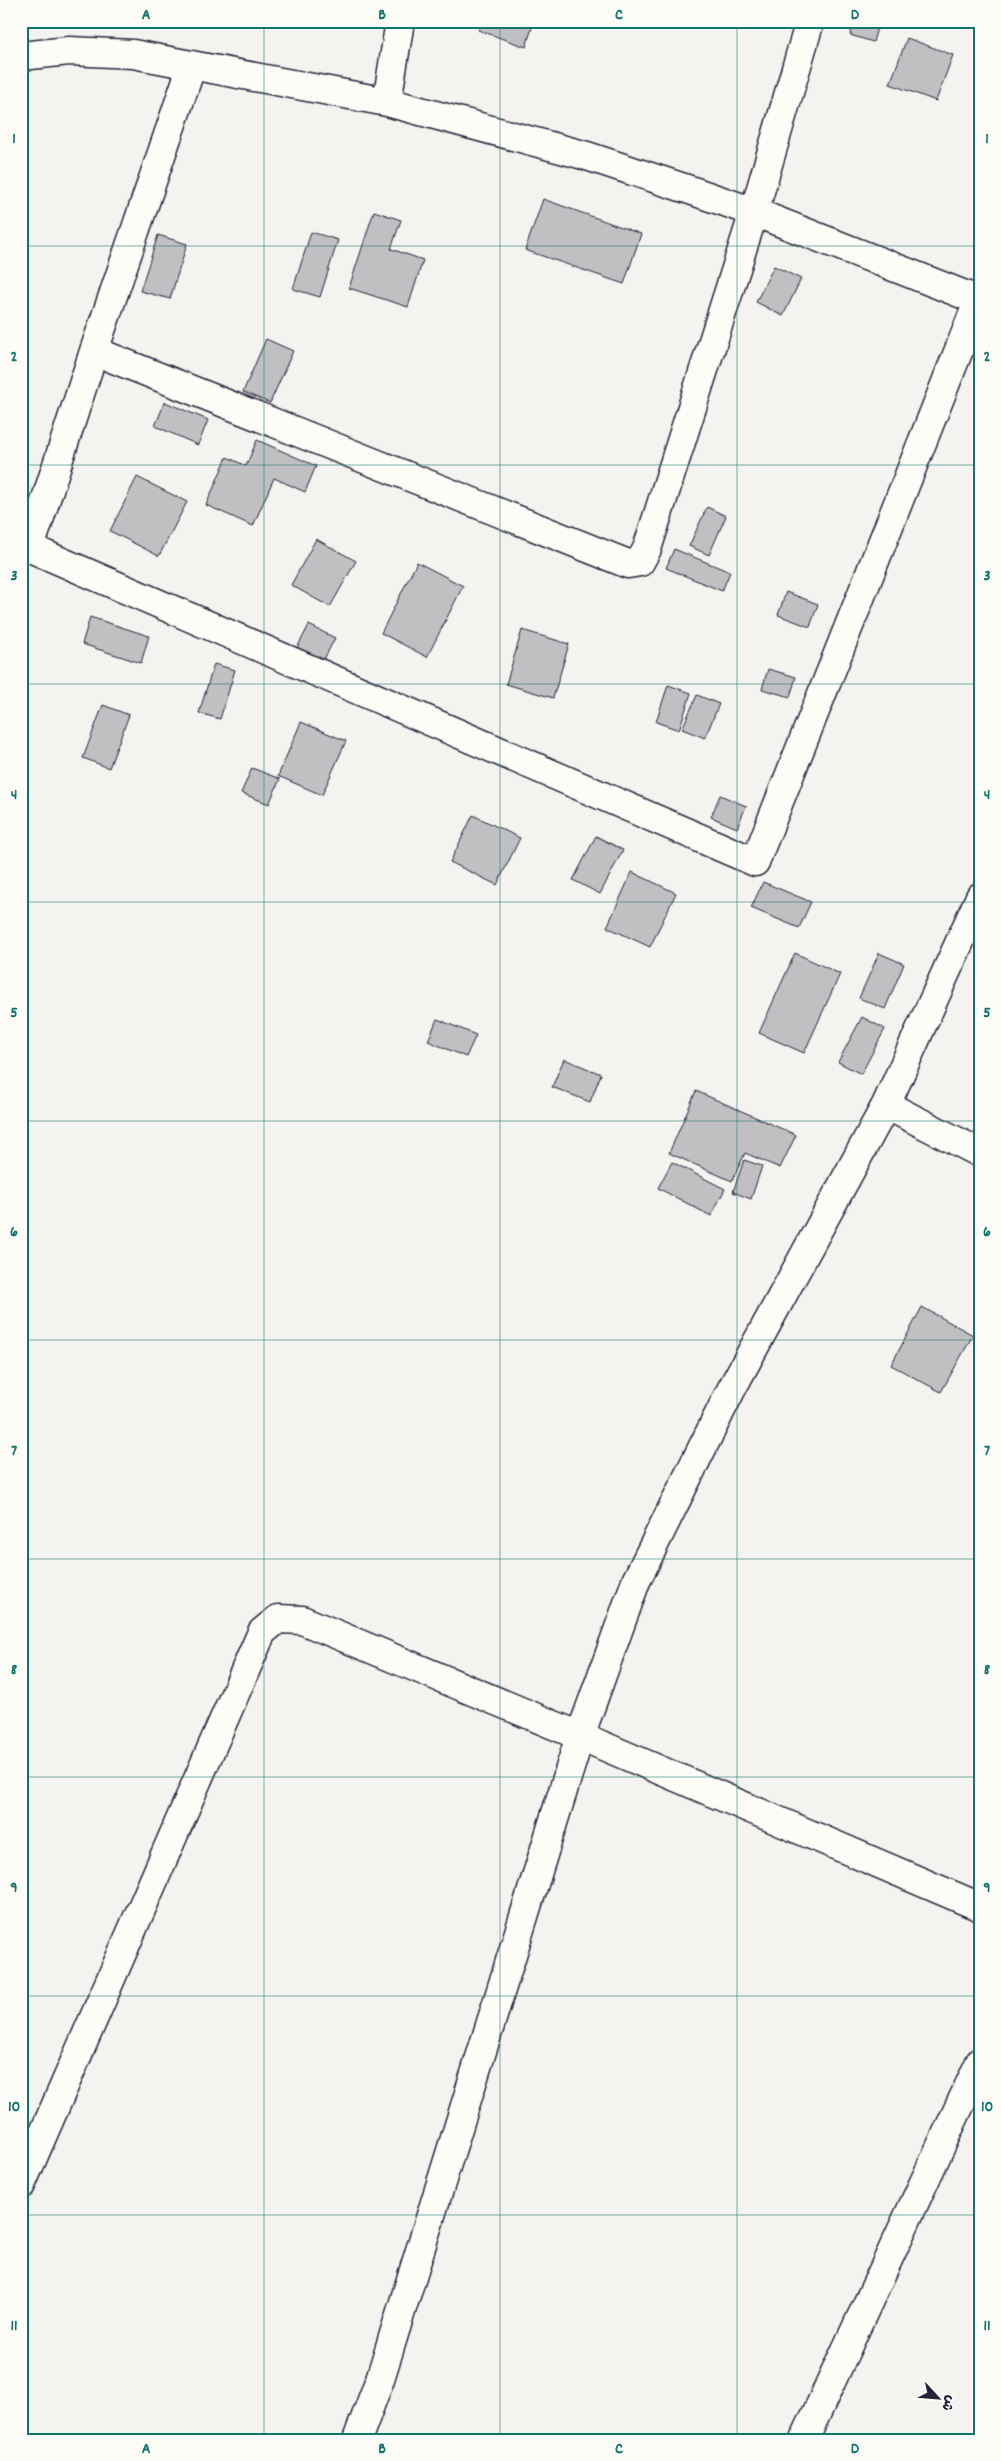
<svg xmlns="http://www.w3.org/2000/svg" width="1001" height="2461" viewBox="0 0 1001 2461" font-family="Dekko,'Playpen Sans Arabic',sans-serif">
<style>
.building{fill:#c0bfc2;stroke:#22223b}
.lines{fill:none;stroke-linecap:round;stroke-linejoin:round}
.minor-casing{stroke:#22223b;stroke-width:31}
.minor{stroke:#fdfcf7;stroke-width:28}
.grid{fill:none;stroke:#0f766e;stroke-width:1;stroke-opacity:0.55}
.neatline{fill:none;stroke:#0f766e;stroke-width:2}
.grid-label{font-size:16px;text-anchor:middle;font-weight:bold;fill:#0f766e}
</style>
<rect width="100%" height="100%" fill="#f4f3ef"/>
<filter id="ink" filterUnits="userSpaceOnUse"><feTurbulence type="fractalNoise" baseFrequency=".02" numOctaves="2"/><feDisplacementMap in="SourceGraphic" scale="10" xChannelSelector="R" yChannelSelector="G"/><feConvolveMatrix kernelMatrix="1 2 1 2 8 2 1 2 1" color-interpolation-filters="sRGB"/></filter>
<g filter="url(#ink)">
<path class="building" d="M481 21H534L526 47 478 30Z
M854 21H879L873 42 850 35Z
M907 38 953 55 936 101 890 84Z
M543 199 641 234 624 284 525 250Z
M374 211 401 220 391 249 423 260 408 307 349 288Z
M311 232 338 240 320 297 293 289Z
M158 235 187 244 170 299 140 291Z
M774 266 801 279 783 316 756 302Z
M266 339 293 351 270 403 243 392Z
M165 402 208 420 198 445 155 426Z
M257 440 316 466 305 492 274 478 253 526 206 505 227 457 246 466Z
M137 477 187 502 159 556 110 531Z
M707 507 726 516 709 555 689 546Z
M316 539 356 561 330 607 291 585Z
M674 549 730 572 722 591 666 568Z
M417 562 463 586 427 657 381 633Z
M786 592 818 604 810 627 778 615Z
M21 593 27 595 21 610Z
M90 617 149 636 141 663 82 644Z
M309 625 335 638 321 665 295 652Z
M522 630 569 644 553 698 506 684Z
M214 664 235 670 220 719 199 713Z
M768 669 796 677 790 697 762 689Z
M668 685 691 693 679 730 656 722Z
M697 695 719 704 705 738 682 729Z
M103 705 129 715 109 768 83 758Z
M301 722 346 741 322 795 278 776Z
M252 768 280 779 269 804 241 793Z
M720 795 746 806 737 828 711 817Z
M473 815 520 838 497 885 450 862Z
M596 836 623 850 600 894 573 880Z
M632 872 676 893 650 947 607 927Z
M763 882 811 902 799 928 751 908Z
M795 953 840 974 804 1053 759 1033Z
M879 953 904 964 885 1009 859 998Z
M862 1017 885 1029 861 1074 838 1062Z
M437 1019 476 1035 466 1057 428 1041Z
M564 1059 601 1074 590 1102 552 1087Z
M696 1091 796 1135 780 1168 745 1153 732 1181 669 1153Z
M744 1160 762 1166 751 1199 733 1192Z
M672 1162 725 1189 711 1216 658 1188Z
M922 1307 973 1335 941 1392 891 1365Z"/>
<g class="lines">
<defs>
<path id="minor" d="M21 56 69 51 133 54 387 102 587 156 690 190 754 212 980 301
M192 65 94 351 30 548 755 862 980 297
M387 102 400 21
M94 351 628 564 640 562 647 549 754 212 810 21
M886 1105 980 1153
M21 2185 262 1632 278 1619 302 1620 580 1736 980 1907
M357 2440 380 2379 580 1736 636 1581 731 1390 886 1105 980 897
M804 2440 980 2062"/>
</defs>
<use href="#minor" class="minor-casing"/>
<use href="#minor" class="minor"/>
</g>
</g>
<path class="grid" d="M264 21V2440M500 21V2440M737 21V2440M21 246H980M21 465H980M21 684H980M21 902H980M21 1121H980M21 1340H980M21 1559H980M21 1777H980M21 1996H980M21 2215H980"/>
<rect width="1001" height="2461" fill="none" stroke="#fdfcf7" stroke-width="55"/>
<g transform="translate(938 2398) rotate(116)" stroke="#fdfcf7" stroke-width="4" paint-order="stroke">
<path d="M0-4L9 19L0 12L-9 19Z" fill="#22223b"/>
<text y="-8" font-size="14" font-weight="bold" text-anchor="middle" fill="#22223b">ش</text>
</g>
<rect x="28" y="28" width="946" height="2406" class="neatline"/>
<g class="grid-label">
<text x="146" y="19">A</text>
<text x="382" y="19">B</text>
<text x="619" y="19">C</text>
<text x="855" y="19">D</text>
<text x="14" y="143">1</text>
<text x="987" y="143">1</text>
<text x="14" y="361">2</text>
<text x="987" y="361">2</text>
<text x="14" y="580">3</text>
<text x="987" y="580">3</text>
<text x="14" y="799">4</text>
<text x="987" y="799">4</text>
<text x="14" y="1017">5</text>
<text x="987" y="1017">5</text>
<text x="14" y="1236">6</text>
<text x="987" y="1236">6</text>
<text x="14" y="1455">7</text>
<text x="987" y="1455">7</text>
<text x="14" y="1674">8</text>
<text x="987" y="1674">8</text>
<text x="14" y="1892">9</text>
<text x="987" y="1892">9</text>
<text x="14" y="2111">10</text>
<text x="987" y="2111">10</text>
<text x="14" y="2330">11</text>
<text x="987" y="2330">11</text>
<text x="146" y="2453">A</text>
<text x="382" y="2453">B</text>
<text x="619" y="2453">C</text>
<text x="855" y="2453">D</text>
</g>
</svg>
